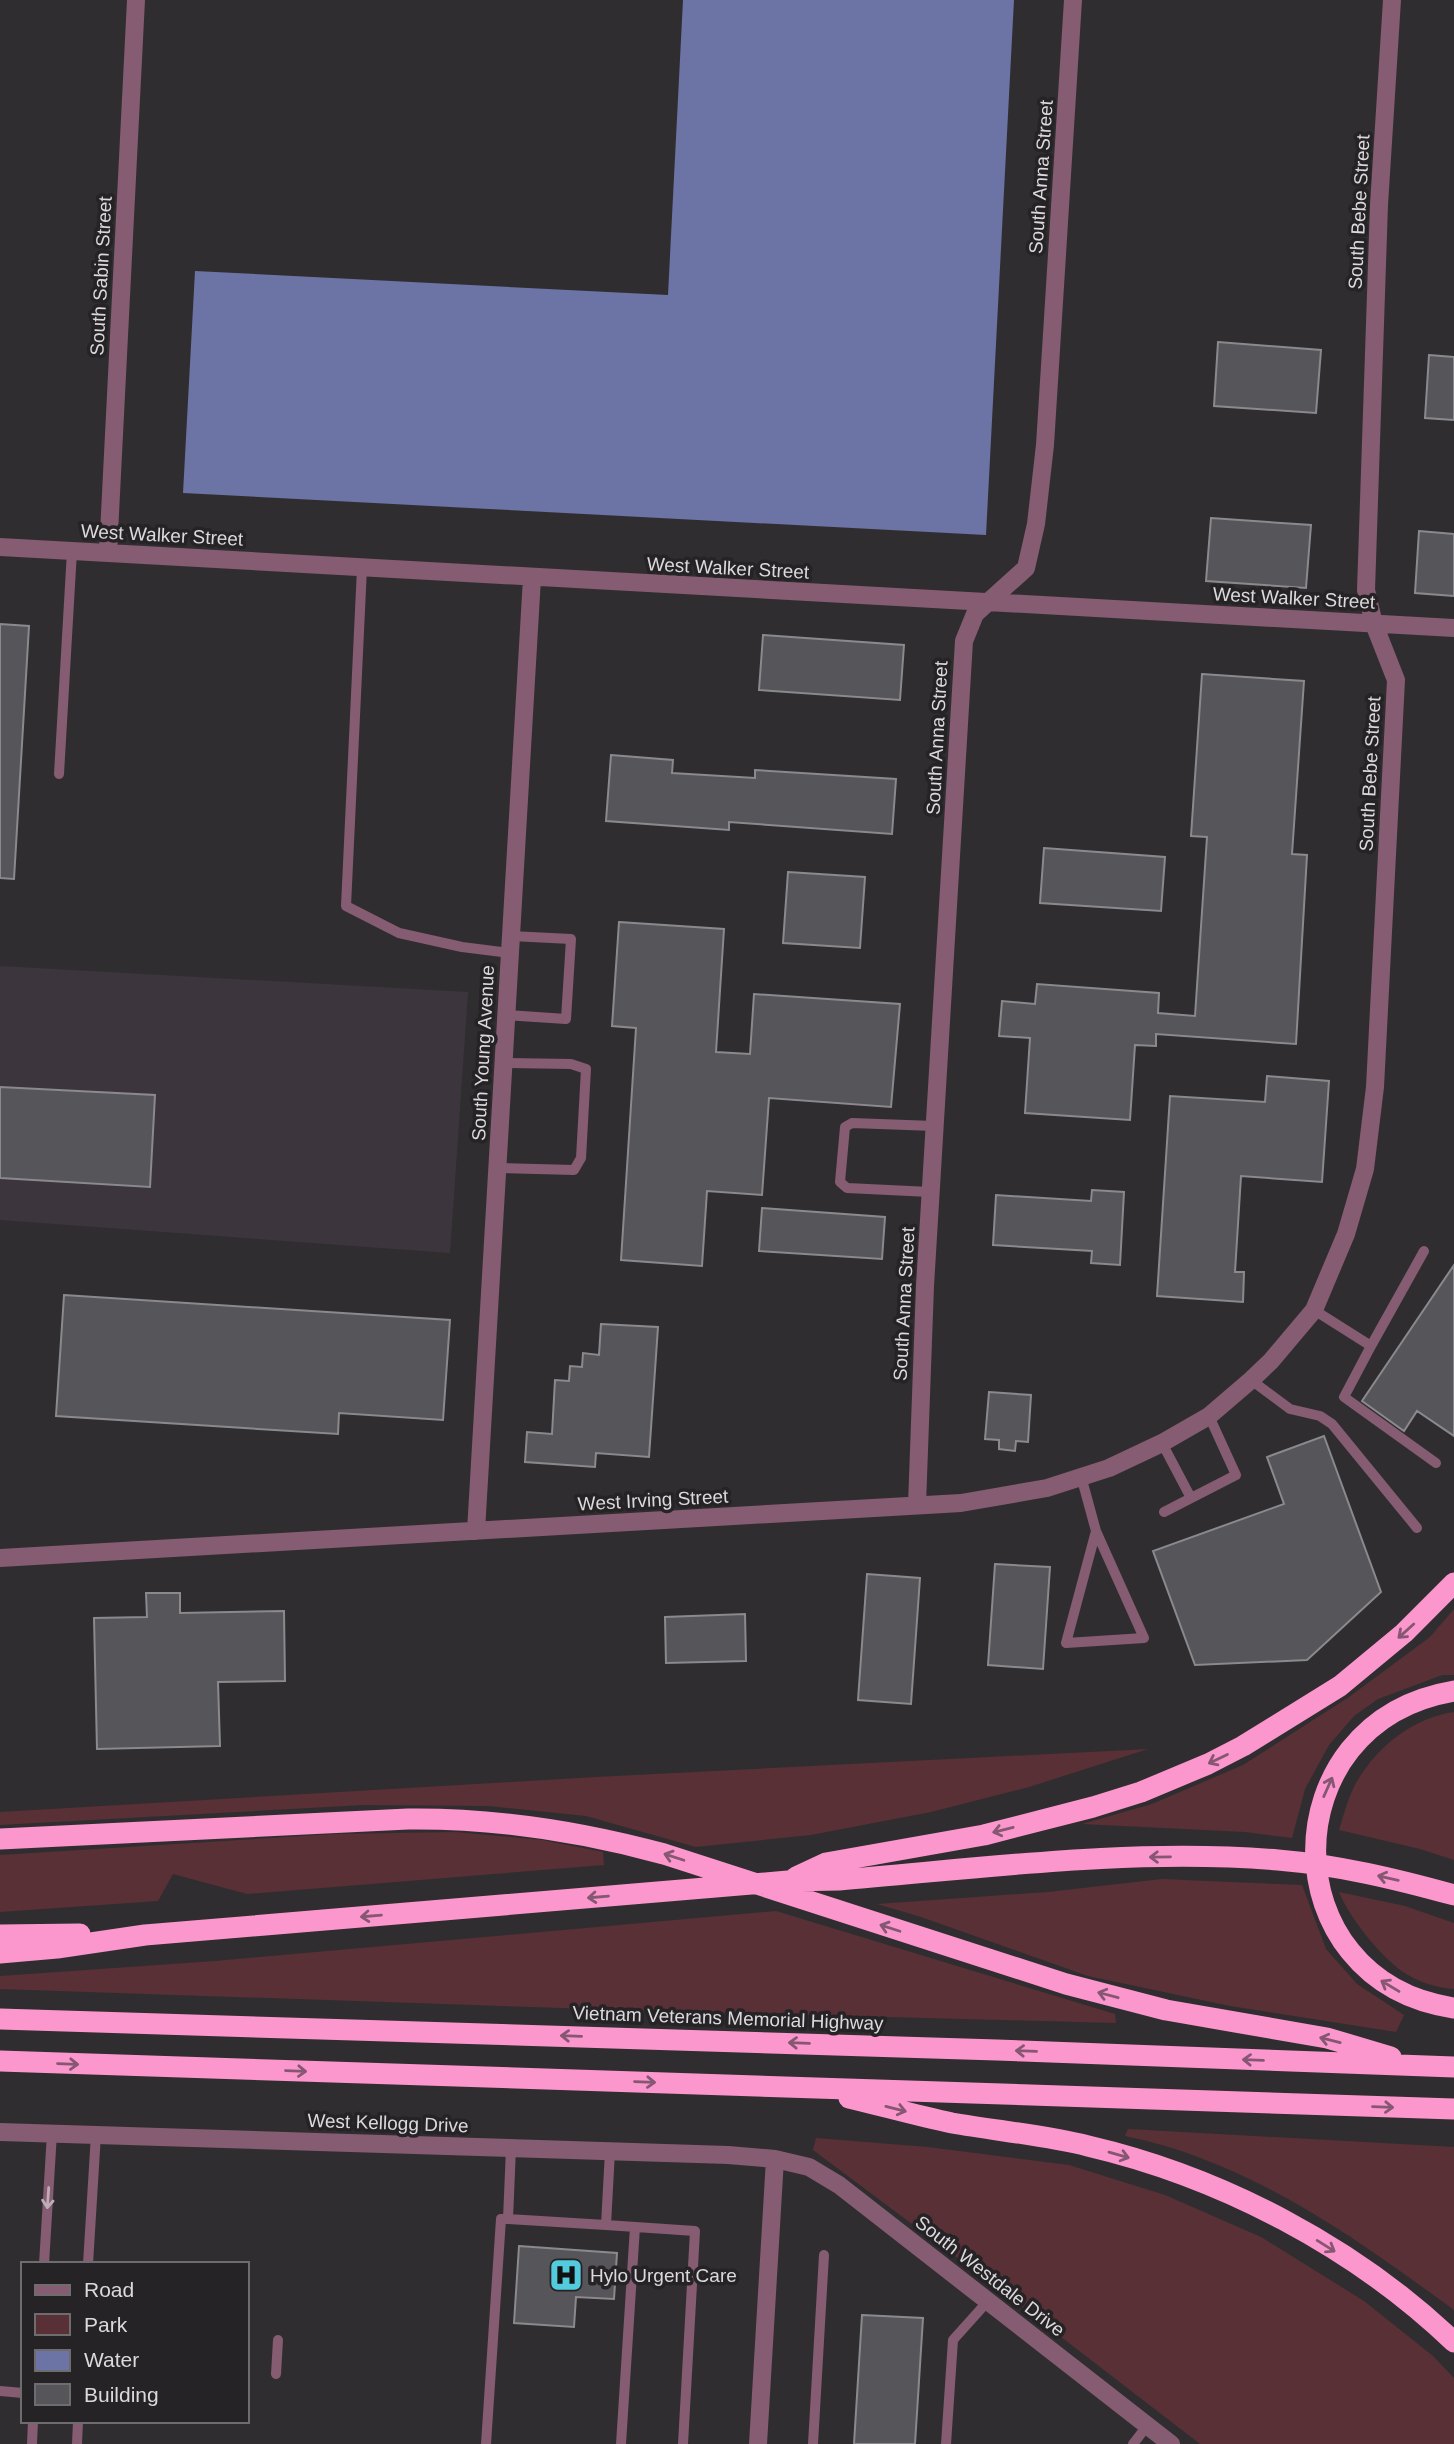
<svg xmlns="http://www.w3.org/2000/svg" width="1454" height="2444" viewBox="0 0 1454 2444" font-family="Arial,sans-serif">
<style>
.built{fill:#3c353d}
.green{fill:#593036}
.water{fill:#6c73a5}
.building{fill:#565559;stroke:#8a898d;stroke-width:2}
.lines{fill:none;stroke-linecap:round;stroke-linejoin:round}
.lane{stroke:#855c71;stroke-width:10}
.street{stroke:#855c71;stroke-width:18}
.highway{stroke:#fc97ce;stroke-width:21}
.oneway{stroke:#865772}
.oneway2{stroke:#bdadb6}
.labels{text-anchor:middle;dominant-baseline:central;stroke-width:7;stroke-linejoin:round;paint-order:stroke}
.street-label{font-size:19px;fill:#dbd9db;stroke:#262326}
.poi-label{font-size:19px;fill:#dbd9db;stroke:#262326;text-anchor:start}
</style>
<rect width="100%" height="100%" fill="#302d30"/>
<path class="built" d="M0 966 468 992 450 1253 0 1220Z"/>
<path class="green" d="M1454 1609V1675H1442L1378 1699 1354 1716 1329 1745 1305 1789 1292 1838 1245 1832 1082 1824 1152 1804 1243 1765 1349 1697 1430 1637Z
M1454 1712V1860L1420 1849 1339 1830C1344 1815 1348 1797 1356 1783 1377 1747 1412 1718 1454 1712Z
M1148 1749 1029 1787 931 1812 811 1835 696 1847 586 1816 489 1806 364 1805 0 1825V1812L596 1777Z
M456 1832 542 1840 603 1852 604 1865 247 1894 173 1874 158 1901 0 1912V1855L334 1834Z
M1162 1879 1302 1885 1326 1949 1357 1984 1404 2015 1396 2032 1230 2006 1088 1976 921 1917 877 1904 1048 1892Z
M1339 1892 1405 1906 1454 1923V1989C1437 1988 1418 1982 1403 1972 1380 1956 1349 1917 1339 1892Z
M776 1911 1115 2014 1116 2023 593 2009 0 1989V1976L215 1961Z
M1128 2129 1454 2147V2310C1354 2237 1249 2161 1125 2136Z
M816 2138 928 2147 1069 2165 1165 2195 1261 2237 1364 2301 1433 2356 1454 2378V2444H1200L995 2286 813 2150Z"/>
<path class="water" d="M683 0H1014L986 535 183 493 195 271 668 295Z"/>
<path class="building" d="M1218 342 1321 350 1316 413 1214 406Z
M1429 355 1454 357V420L1425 418Z
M1211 518 1311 525 1306 588 1206 581Z
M1419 531 1454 534V596L1415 593Z
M0 624 29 626 14 879 0 878Z
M763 635 904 645 900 700 759 690Z
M1202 674 1304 681 1292 854 1307 855 1296 1044 1156 1034V1046L1135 1045 1130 1120 1025 1113 1030 1038 999 1036 1002 1001 1035 1004 1037 984 1159 993 1158 1013 1195 1016 1207 837 1191 836Z
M611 755 673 760 672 773 755 778V770L896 779 892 834 729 822V830L606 821Z
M1044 848 1165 857 1161 911 1040 903Z
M788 872 865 877 860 948 783 943Z
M619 922 724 929 716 1052 750 1054 754 994 900 1004 891 1107 769 1098 762 1195 707 1191 702 1266 621 1260 636 1028 612 1026Z
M1267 1076 1329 1081 1322 1182 1241 1176 1235 1272H1244L1243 1302 1157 1296 1170 1096 1265 1102Z
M0 1087 155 1095 150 1187 0 1178Z
M1092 1190 1124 1192 1120 1265 1091 1263 1092 1251 993 1245 996 1195 1091 1201Z
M762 1208 885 1217 882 1259 759 1251Z
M1454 1265V1436L1417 1411 1404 1431 1362 1401Z
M64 1295 450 1320 443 1420 339 1413 338 1434 56 1416Z
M601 1324 658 1327 649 1457 596 1453 595 1467 525 1462 527 1432 552 1434 555 1380 569 1381 570 1366 582 1367 583 1353 599 1355Z
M989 1392 1031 1395 1028 1442 1016 1441 1015 1451 999 1449V1440L985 1439Z
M1324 1436 1381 1592 1307 1660 1195 1665 1153 1551 1284 1504 1267 1457Z
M995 1564 1050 1567 1043 1669 988 1665Z
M867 1574 920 1578 911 1704 858 1700Z
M146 1593H180V1613L284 1611 285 1681 218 1682 220 1746 97 1749 94 1618 147 1617Z
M745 1614 746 1661 666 1663 665 1617Z
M519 2246 617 2253 614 2299 576 2297 574 2327 514 2323Z
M862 2315 923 2318 915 2444H854Z"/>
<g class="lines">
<path class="lane" d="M362 568 346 906 399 933 462 947 510 953
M59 774 72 551
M506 1015 566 1019 571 939 511 936
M497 1168 574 1170 581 1158 586 1069 571 1064 504 1063
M930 1192 847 1188 840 1182 845 1127 852 1123 934 1126
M1314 1310 1371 1346 1424 1251
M1371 1346 1344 1397 1436 1463
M1251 1380 1290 1409 1320 1416 1332 1424 1417 1528
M1162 1443 1191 1498
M1081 1476 1096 1531 1144 1638 1066 1643 1096 1531
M1164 1512 1236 1475 1209 1416
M511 2148 508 2219 606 2225 610 2151
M606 2225 695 2231 683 2444
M44 2264 52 2133
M88 2264 96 2134
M276 2374 278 2340
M0 2391 23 2393
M32 2444 33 2421
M77 2444 78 2421
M486 2444 501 2219H508
M621 2444 635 2227
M813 2444 824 2255
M946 2444 953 2340 988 2301
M1133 2444 1147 2426"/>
<path class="street" d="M0 547 1454 628
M108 553 136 0
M917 1505 925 1286 964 641 975 614 1026 568 1036 524 1045 445 1073 0
M476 1531 532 578
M0 1558 961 1503 1047 1488 1109 1468 1162 1443 1209 1416 1251 1380 1271 1361 1314 1310 1346 1234 1365 1169 1375 1087 1396 680 1374 624 1366 590 1379 205 1392 0
M0 2132 728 2155 775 2159 809 2167 839 2185 1171 2444
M758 2444 775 2159"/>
<path class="highway" d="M1454 1691C1269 1722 1270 1981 1454 2008
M0 1839 408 1819C496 1818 579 1831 664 1854L1066 1984 1166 2010 1327 2038 1391 2057
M796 1877 826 1863 984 1835 1093 1807 1141 1792 1208 1764 1243 1746 1340 1686 1404 1633 1454 1583
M0 1935 80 1934
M0 1953 57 1948 145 1935 788 1881 839 1880C984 1868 1132 1848 1278 1860 1338 1865 1396 1879 1454 1895
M0 2019 997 2050 1454 2067
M0 2061 1454 2109
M849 2098C883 2106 918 2116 952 2123 998 2131 1044 2135 1088 2146 1221 2177 1355 2247 1454 2342"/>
</g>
<defs><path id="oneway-shaft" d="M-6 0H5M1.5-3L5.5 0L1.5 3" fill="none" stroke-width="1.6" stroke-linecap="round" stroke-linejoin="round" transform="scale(1.75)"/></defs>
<g class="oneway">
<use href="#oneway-shaft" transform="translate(1406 1631) rotate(138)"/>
<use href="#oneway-shaft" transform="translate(1218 1759) rotate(154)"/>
<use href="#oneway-shaft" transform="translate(1328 1787) rotate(-66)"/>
<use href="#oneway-shaft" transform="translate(1003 1830) rotate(166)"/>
<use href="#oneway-shaft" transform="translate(674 1857) rotate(-162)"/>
<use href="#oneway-shaft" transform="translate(1160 1857) rotate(179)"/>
<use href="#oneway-shaft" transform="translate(1388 1878) rotate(-167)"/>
<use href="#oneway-shaft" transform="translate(598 1897) rotate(175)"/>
<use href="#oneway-shaft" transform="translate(371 1916) rotate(175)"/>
<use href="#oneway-shaft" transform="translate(890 1928) rotate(-162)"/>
<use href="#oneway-shaft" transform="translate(1390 1986) rotate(-149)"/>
<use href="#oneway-shaft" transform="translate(1108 1995) rotate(-165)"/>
<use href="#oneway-shaft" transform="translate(571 2036) rotate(-178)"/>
<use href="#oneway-shaft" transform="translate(1330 2040) rotate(-166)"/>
<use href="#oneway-shaft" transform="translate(799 2043) rotate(-178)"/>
<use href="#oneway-shaft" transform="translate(1026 2051) rotate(-178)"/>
<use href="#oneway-shaft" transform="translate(1253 2060) rotate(-178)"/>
<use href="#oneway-shaft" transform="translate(68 2064) rotate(2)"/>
<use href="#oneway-shaft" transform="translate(296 2071) rotate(2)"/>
<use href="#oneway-shaft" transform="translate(645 2082) rotate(2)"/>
<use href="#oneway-shaft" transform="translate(1383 2107) rotate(2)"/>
<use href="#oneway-shaft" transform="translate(896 2109) rotate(14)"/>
<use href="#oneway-shaft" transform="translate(1119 2155) rotate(16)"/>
<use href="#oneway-shaft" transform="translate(1326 2246) rotate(32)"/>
</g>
<use class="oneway2" href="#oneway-shaft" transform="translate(48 2198) rotate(94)"/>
<defs>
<symbol id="hospital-square" viewBox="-11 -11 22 22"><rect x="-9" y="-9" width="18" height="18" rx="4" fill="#53cbdc" stroke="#262326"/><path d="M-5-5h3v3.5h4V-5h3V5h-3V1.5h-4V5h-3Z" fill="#111"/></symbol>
</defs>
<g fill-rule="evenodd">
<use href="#hospital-square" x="547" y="2256" width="38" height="38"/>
</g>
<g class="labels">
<g class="street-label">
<text transform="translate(1041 177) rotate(-86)">South Anna Street</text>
<text transform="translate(1359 212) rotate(-87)">South Bebe Street</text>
<text transform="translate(101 276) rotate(-87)">South Sabin Street</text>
<text transform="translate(162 535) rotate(3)">West Walker Street</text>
<text transform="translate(728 568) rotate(3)">West Walker Street</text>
<text transform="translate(1294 598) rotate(3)">West Walker Street</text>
<text transform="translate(937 738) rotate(-87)">South Anna Street</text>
<text transform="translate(1370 774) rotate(-87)">South Bebe Street</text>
<text transform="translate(483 1053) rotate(-87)">South Young Avenue</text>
<text transform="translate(904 1304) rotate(-87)">South Anna Street</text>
<text transform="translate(653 1500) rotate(-3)">West Irving Street</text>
<text transform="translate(728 2018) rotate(2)">Vietnam Veterans Memorial Highway</text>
<text transform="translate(388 2123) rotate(2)">West Kellogg Drive</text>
<text transform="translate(990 2276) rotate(38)">South Westdale Drive</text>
</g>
<g class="poi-label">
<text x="590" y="2275">Hylo Urgent Care</text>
</g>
</g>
<rect x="21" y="2262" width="228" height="161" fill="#262326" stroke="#6e6c6e" stroke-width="2"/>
<rect x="35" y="2285" width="35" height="10" fill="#855c71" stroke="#6e6c6e" stroke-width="2"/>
<text x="84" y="2297" font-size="21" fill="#dbd9db">Road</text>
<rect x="35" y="2314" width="35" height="21" fill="#593036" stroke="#6e6c6e" stroke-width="2"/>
<text x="84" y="2332" font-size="21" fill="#dbd9db">Park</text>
<rect x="35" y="2350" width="35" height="21" fill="#6c73a5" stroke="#6e6c6e" stroke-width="2"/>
<text x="84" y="2367" font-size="21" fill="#dbd9db">Water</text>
<rect x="35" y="2384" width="35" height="21" fill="#565559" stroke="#6e6c6e" stroke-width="2"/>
<text x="84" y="2402" font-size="21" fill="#dbd9db">Building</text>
</svg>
